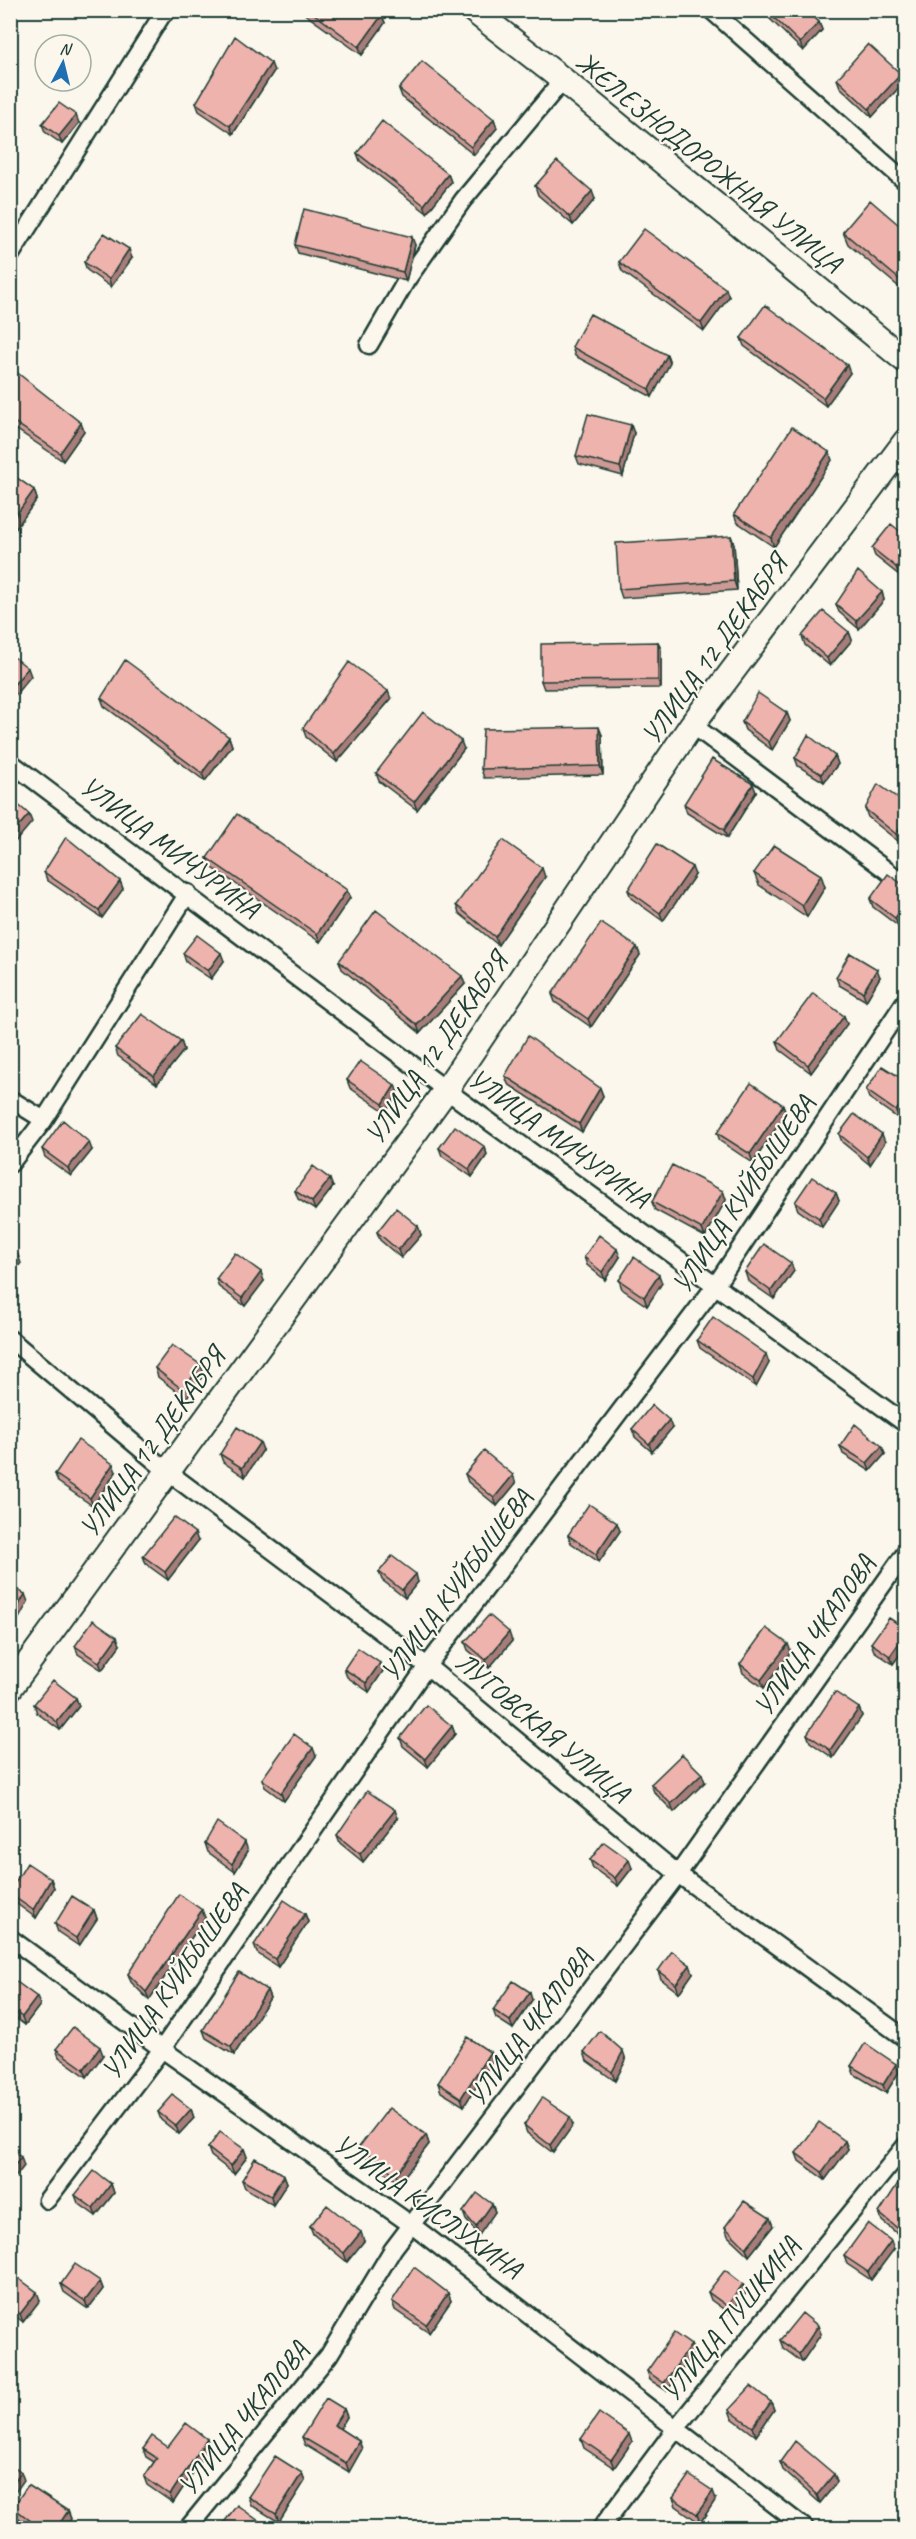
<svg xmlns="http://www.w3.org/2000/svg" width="916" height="2539" viewBox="0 0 916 2539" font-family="Caveat,sans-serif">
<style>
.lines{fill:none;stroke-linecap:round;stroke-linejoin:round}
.street-casing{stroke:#1f3d34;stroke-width:21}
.secondary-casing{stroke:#1f3d34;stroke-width:28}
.street{stroke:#fbf7ec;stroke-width:16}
.secondary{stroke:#fbf7ec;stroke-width:24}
.wall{fill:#cd9a95;stroke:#1f3d34;stroke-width:1.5}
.shaded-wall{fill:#a77d79;stroke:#1f3d34;stroke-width:1.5}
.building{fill:#eeb3ad;stroke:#1f3d34;stroke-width:1.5}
.labels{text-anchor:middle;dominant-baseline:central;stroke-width:4.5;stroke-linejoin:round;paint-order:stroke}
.street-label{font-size:28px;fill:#1f3d34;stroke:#fbf7ec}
</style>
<rect width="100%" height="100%" fill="#fbf7ec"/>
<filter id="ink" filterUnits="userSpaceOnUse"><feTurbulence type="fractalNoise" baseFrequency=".0167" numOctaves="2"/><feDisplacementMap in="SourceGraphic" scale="12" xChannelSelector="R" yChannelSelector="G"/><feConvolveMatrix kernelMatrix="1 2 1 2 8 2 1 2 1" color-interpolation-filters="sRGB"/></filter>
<g filter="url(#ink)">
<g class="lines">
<defs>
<path id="street" d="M711 10 906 182
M10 256 162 15 168 10
M369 345 406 281 463 200 563 80
M694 726 906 885
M10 762 446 1090 906 1424
M10 1099 44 1120
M10 1164 44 1120 188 893
M10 1339 168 1472 427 1666 678 1874 906 2039
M10 1938 162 2049 413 2226 805 2528
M47 2200 162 2049 427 1666 715 1286 906 1000
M188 2528 329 2355 393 2249 678 1874 906 1552
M601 2528 676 2428 906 2145"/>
<path id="secondary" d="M473 10 563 80 906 361
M10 1688 446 1090 691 726 906 441"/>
</defs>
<use href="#street" class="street-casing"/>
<use href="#secondary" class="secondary-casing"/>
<use href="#street" class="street"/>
<use href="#secondary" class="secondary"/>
</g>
<path class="wall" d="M302 10H376L382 15 385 23 362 55 302 12Z
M765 10H806L819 22 822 30 803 51 768 17Z
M274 71 233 134 199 111 196 103Z
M837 79 904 82 872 117 840 87Z
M399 89 494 119 497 128 474 155 402 97Z
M79 123 62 144 45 132 42 124Z
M357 153 448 174 451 182 427 213 360 161Z
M535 186 595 199 573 225 538 195Z
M906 231V293L848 244 843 232Z
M295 245H415L406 281 298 253Z
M132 258 111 287 87 270 84 262Z
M619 262 729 297 704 331 622 271Z
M741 338 850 373 826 406 744 346Z
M572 347 667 355 670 363 652 397 575 356Z
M10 367 84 431 63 461 10 425Z
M634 433 623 476 579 464 576 456Z
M832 460 774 547 737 522 734 514Z
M10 473 34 490 37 499 14 531 10 528Z
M731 536 734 544 737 590 622 598 619 589Z
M906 536V569L899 575 875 556 872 548Z
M882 592 884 600 859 629 839 612 836 604Z
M849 632 852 640 830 666 805 645 802 636Z
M658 642 661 650V688L544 689 541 681Z
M101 698 229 737 232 746 205 781 104 706Z
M391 699 337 762 306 737 303 728Z
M787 713 790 721 772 750 745 730 742 722Z
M602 735 603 775 484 778 481 769Z
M464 749 417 810 379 781 376 773Z
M835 756 838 764 824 782 798 766 795 758Z
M756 792 727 838 687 813 684 804Z
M906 804V832L899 842 868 817 865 809Z
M207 858 350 898 320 942 210 866Z
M44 872 120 881 123 889 102 918 47 880Z
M754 873 825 887 807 917 759 885Z
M695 875 663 921 631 898 628 890Z
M545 877 498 945 459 913 456 905Z
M906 887V916L898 926 873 907 870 899Z
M637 947 640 955 591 1027 555 1002 552 994Z
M183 953 224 961 211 979 186 962Z
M339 961 465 984 420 1033 342 969Z
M836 977H880L866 1001 839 985Z
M844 1016 847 1024 811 1073 780 1050 777 1041Z
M181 1041 184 1050 157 1084 118 1056 115 1048Z
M505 1076 600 1088 603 1096 582 1132 508 1084Z
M347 1080 398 1093 386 1112 350 1088Z
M906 1081V1110L899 1119 869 1098 866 1090Z
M783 1105 786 1113 753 1163 720 1141 717 1133Z
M839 1134 885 1142 870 1165 842 1142Z
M485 1147 487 1155 472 1177 442 1156 439 1148Z
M42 1149 92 1150 71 1176 45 1157Z
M333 1187 315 1210 298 1199 295 1191Z
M723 1191 726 1200 705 1237 655 1210 652 1202Z
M836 1193 839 1201 822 1227 798 1210 795 1202Z
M418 1226 421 1235 401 1258 380 1240 377 1232Z
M584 1257H620L605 1280 587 1265Z
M794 1271 774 1299 748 1281 745 1272Z
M216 1279 264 1281 245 1306 219 1287Z
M619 1280 662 1283 647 1306 622 1289Z
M697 1340 769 1363 756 1387 700 1348Z
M155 1368 204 1374 186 1399 158 1377Z
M672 1428 652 1452 635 1437 632 1429Z
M840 1446 885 1454 870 1471 843 1454Z
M263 1450 245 1477 223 1462 220 1454Z
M116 1472 93 1506 58 1482 55 1474Z
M465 1474 516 1483 497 1506 468 1482Z
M620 1531 599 1562 571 1543 568 1535Z
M198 1541 168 1580 146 1564 143 1556Z
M379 1572 418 1582 405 1598 382 1580Z
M906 1629V1646L893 1664 874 1651 871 1643Z
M512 1641 489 1668 468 1650 465 1642Z
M120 1645 102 1670 78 1654 75 1646Z
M791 1652 764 1688 743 1673 740 1664Z
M344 1669 383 1671 369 1692 347 1677Z
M76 1698 79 1706 60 1730 37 1713 34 1704Z
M859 1708 862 1716 833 1758 810 1742 807 1734Z
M452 1726 455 1734 428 1767 403 1746 400 1738Z
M316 1756 284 1801 265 1787 262 1779Z
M705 1782 674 1812 654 1792 651 1784Z
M398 1818 363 1862 340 1843 337 1835Z
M205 1843 248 1851 235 1872 208 1852Z
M590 1860 632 1868 618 1886 593 1868Z
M51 1879 54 1888 36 1918 13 1901 10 1895V1891Z
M94 1910 97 1919 79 1946 58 1932 55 1924Z
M202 1910 205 1918 149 2000 131 1982 128 1974Z
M305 1914 308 1922 278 1967 257 1953 254 1945Z
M658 1971 693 1973 679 1993 661 1979Z
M10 1977 40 2005 25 2025 10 2014Z
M267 1990 270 1998 234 2055 206 2038 203 2030Z
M530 1992 532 2000 513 2029 496 2018 493 2010Z
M56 2049 103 2055 87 2077 59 2057Z
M490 2052 493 2060 464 2106 441 2092 438 2083Z
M584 2052 626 2060 615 2081 587 2061Z
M851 2066 899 2072 886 2093 854 2074Z
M191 2109 194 2118 179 2134 161 2120 158 2112Z
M524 2125H573L553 2153 527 2133Z
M426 2135 429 2144 399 2183 362 2155 359 2147Z
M845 2141 848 2149 825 2180 799 2161 796 2153Z
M208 2148 244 2149 247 2157 234 2174 211 2156Z
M284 2175 287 2183 273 2205 245 2188 242 2180Z
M906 2180V2240H905L882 2221 879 2213Z
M111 2184 114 2193 96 2216 78 2203 75 2195Z
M492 2204 495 2212 479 2235 466 2220 463 2212Z
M310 2226 364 2241 347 2262 313 2234Z
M773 2226 749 2256 728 2236 725 2227Z
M894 2249 871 2280 847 2264 844 2256Z
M10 2280 40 2300 23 2322 10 2312Z
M100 2281 103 2289 88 2309 64 2292 61 2284Z
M743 2284 746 2293 730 2314 711 2300 708 2292Z
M448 2293 451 2301 429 2333 395 2310 392 2301Z
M818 2326 821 2334 802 2362 783 2348 780 2340Z
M691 2345 694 2353 667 2391 650 2380 647 2371Z
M771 2402 774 2410 756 2436 732 2418 729 2410Z
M344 2409 347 2417 340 2429 359 2441 362 2449 349 2472 305 2445 302 2437Z
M207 2439 210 2447 173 2503 147 2485 144 2477 154 2462 146 2457 143 2449 168 2447Z
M581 2439 632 2442 614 2468 584 2448Z
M780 2462 834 2474 837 2482 820 2503 783 2470Z
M302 2473 305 2481 279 2522 251 2505 248 2497Z
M673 2498 716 2499 700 2523 676 2506Z
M13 2507 68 2511 71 2519 64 2529H34L16 2516Z"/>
<path class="shaded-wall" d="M382 15 385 23 362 55 359 47Z
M819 22 822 30 803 51 800 43Z
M271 63 274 71 233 134 230 126Z
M901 74 904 82 872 117 869 109Z
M76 115 79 123 62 144 59 136Z
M494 119 497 128 474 155 471 147Z
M448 174 451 182 427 213 424 205Z
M592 191 595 199 573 225 570 217Z
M412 237 415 245 406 281 403 272Z
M129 249 132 258 111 287 109 279Z
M726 289 729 297 704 331 701 323Z
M667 355 670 363 652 397 649 389Z
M847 365 850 373 826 406 823 398Z
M81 423 84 431 63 461 60 453Z
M631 425 634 433 623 476 620 467Z
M829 452 832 460 774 547 771 538Z
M34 490 37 499 14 531 11 522Z
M731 536 734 544 737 590 734 581Z
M906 558V569L899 575 896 567Z
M882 592 884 600 859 629 856 621Z
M849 632 852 640 830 666 827 658Z
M658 642 661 650V688L658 680Z
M28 668 31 676 10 701V689Z
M388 691 391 699 337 762 334 754Z
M787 713 790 721 772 750 769 742Z
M599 727 602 735 603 775 600 766Z
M229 737 232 746 205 781 202 773Z
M461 741 464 749 417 810 414 802Z
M835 756 838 764 824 782 821 774Z
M753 784 756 792 727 838 724 830Z
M29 814 32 822 10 848V836Z
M906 820V832L899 842 896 834Z
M692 867 695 875 663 921 660 913Z
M542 868 545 877 498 945 495 937Z
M821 875 825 887 807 917 802 905Z
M120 881 123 889 102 918 99 910Z
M347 890 350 898 320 942 317 934Z
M906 904V916L898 926 895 918Z
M637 947 640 955 591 1027 588 1019Z
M221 953 224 961 211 979 208 971Z
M877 969 880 977 866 1001 863 992Z
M462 976 465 984 420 1033 417 1025Z
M13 1007 16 1015 10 1023V1011Z
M844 1016 847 1024 811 1073 808 1065Z
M181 1041 184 1050 157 1084 154 1076Z
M395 1085 398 1093 386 1112 383 1104Z
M600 1088 603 1096 582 1132 579 1124Z
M906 1097V1110L899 1119 896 1111Z
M783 1105 786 1113 753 1163 750 1154Z
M882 1134 885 1142 870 1165 867 1157Z
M89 1142 92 1150 71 1176 68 1168Z
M485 1147 487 1155 472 1177 469 1169Z
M330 1179 333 1187 315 1210 312 1202Z
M723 1191 726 1200 705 1237 702 1229Z
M836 1193 839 1201 822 1227 819 1218Z
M418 1226 421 1235 401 1258 398 1250Z
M617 1249 620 1257 605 1280 602 1272Z
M18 1255 21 1263 10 1277V1265Z
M791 1263 794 1271 774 1299 771 1291Z
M261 1272 264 1281 245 1306 242 1298Z
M659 1275 662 1283 647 1306 644 1297Z
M766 1354 769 1363 756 1387 753 1379Z
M201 1365 204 1374 186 1399 183 1390Z
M669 1420 672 1428 652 1452 649 1444Z
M260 1442 263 1450 245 1477 242 1468Z
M882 1446 885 1454 870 1471 867 1463Z
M113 1464 116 1472 93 1506 90 1498Z
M513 1475 516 1483 497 1506 494 1498Z
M617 1523 620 1531 599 1562 596 1554Z
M195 1533 198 1541 168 1580 165 1572Z
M416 1574 418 1582 405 1598 402 1590Z
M25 1594 28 1602 11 1633 10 1621Z
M509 1632 512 1641 489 1668 486 1660Z
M906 1633V1646L893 1664 890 1656Z
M117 1637 120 1645 102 1670 99 1662Z
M788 1644 791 1652 764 1688 761 1680Z
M380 1663 383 1671 369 1692 366 1683Z
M76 1698 79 1706 60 1730 57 1722Z
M859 1708 862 1716 833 1758 830 1750Z
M452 1726 455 1734 428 1767 425 1759Z
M313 1748 316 1756 284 1801 281 1793Z
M702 1774 705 1782 674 1812 671 1804Z
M395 1810 398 1818 363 1862 360 1854Z
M245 1842 248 1851 235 1872 232 1864Z
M629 1860 632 1868 618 1886 615 1878Z
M51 1879 54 1888 36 1918 33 1910Z
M94 1910 97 1919 79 1946 76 1938Z
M202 1910 205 1918 149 2000 146 1992Z
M305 1914 308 1922 278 1967 275 1959Z
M690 1965 693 1973 679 1993 676 1984Z
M267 1990 270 1998 234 2055 231 2047Z
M530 1992 532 2000 513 2029 510 2021Z
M37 1997 40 2005 25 2025 22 2017Z
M100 2047 103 2055 87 2077 84 2069Z
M623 2051 626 2060 615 2081 612 2072Z
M490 2052 493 2060 464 2106 461 2098Z
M896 2064 899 2072 886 2093 883 2085Z
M191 2109 194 2118 179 2134 176 2126Z
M570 2117 573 2125 553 2153 550 2145Z
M426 2135 429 2144 399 2183 396 2175Z
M845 2141 848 2149 825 2180 822 2172Z
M244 2149 247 2157 234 2174 231 2166Z
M21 2157 24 2166 10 2184V2171Z
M284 2175 287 2183 273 2205 271 2196Z
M111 2184 114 2193 96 2216 93 2208Z
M492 2204 495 2212 479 2235 476 2227Z
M770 2218 773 2226 749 2256 746 2248Z
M906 2227V2240H905L902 2232Z
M361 2232 364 2241 347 2262 344 2253Z
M891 2241 894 2249 871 2280 868 2272Z
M100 2281 103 2289 88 2309 85 2301Z
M743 2284 746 2293 730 2314 727 2306Z
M37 2292 40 2300 23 2322 20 2314Z
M448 2293 451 2301 429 2333 426 2325Z
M818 2326 821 2334 802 2362 799 2354Z
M691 2345 694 2353 667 2391 664 2383Z
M771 2402 774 2410 756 2436 753 2427Z
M344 2409 347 2417 337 2433 334 2425Z
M629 2434 632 2442 614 2468 611 2460Z
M207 2439 210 2447 173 2503 170 2495Z
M359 2441 362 2449 349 2472 346 2463Z
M21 2472 24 2480 10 2500V2487Z
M302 2473 305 2481 279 2522 276 2514Z
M834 2474 837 2482 820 2503 817 2495Z
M713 2491 716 2499 700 2523 697 2514Z
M68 2511 71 2519 64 2529H56Z"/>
<path class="building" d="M309 10H376L382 15 359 47Z
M766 10H806L819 22 800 43Z
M235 36 271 63 230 126 196 103Z
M868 44 901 74 869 109 837 79Z
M422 61 494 119 471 147 399 89Z
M59 103 76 115 59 136 42 124Z
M382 121 448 174 424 205 357 153Z
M557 161 592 191 570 217 535 186Z
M870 200 906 231V285L843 232Z
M304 209 412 237 403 272 295 245Z
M644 229 726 289 701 323 619 262Z
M104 233 129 249 109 279 84 262Z
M765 305 847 365 823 398 741 338Z
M590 314 667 355 649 389 572 347Z
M10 367 81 423 60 453 10 419Z
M588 414 631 425 620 467 576 456Z
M792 427 829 452 771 538 734 514Z
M10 473 34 490 11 522H10Z
M891 524 906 536V558L896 567 872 548Z
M731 536 734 581 619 589 616 543Z
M858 571 882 592 856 621 836 604Z
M823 611 849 632 827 658 802 636Z
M658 642V680L541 681V644Z
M10 654 28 668 10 689Z
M125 660 229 737 202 773 101 698Z
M349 662 388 691 334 754 303 728Z
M758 693 787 713 769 742 742 722Z
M423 712 461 741 414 802 376 773Z
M599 727 600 766 481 769 483 729Z
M808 735 835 756 821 774 795 758Z
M712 759 753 784 724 830 684 804Z
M878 784 906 804V820L896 834 865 809Z
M10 798 29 814 10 836Z
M237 814 347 890 317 934 207 858Z
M66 837 120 881 99 910 44 872Z
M503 840 542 868 495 937 456 905Z
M657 844 692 867 660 913 628 890Z
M774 845 821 875 802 905 754 873Z
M888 874 906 887V904L895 918 870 899Z
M376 910 462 976 417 1025 339 961Z
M601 923 637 947 588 1019 552 994Z
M197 935 221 953 208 971 183 953Z
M850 953 877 969 863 992 836 977Z
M813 993 844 1016 808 1065 777 1041Z
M142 1014 181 1041 154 1076 115 1048Z
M528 1036 600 1088 579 1124 505 1076Z
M360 1061 395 1085 383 1104 347 1080Z
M882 1066 906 1081V1097L896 1111 866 1090Z
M751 1083 783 1105 750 1154 717 1133Z
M854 1114 882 1134 867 1157 839 1134Z
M63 1120 89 1142 68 1168 42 1149Z
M455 1126 485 1147 469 1169 439 1148Z
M672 1165 723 1191 702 1229 652 1202Z
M313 1166 330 1179 312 1202 295 1191Z
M812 1177 836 1193 819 1218 795 1202Z
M396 1208 418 1226 398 1250 377 1232Z
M599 1235 617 1249 602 1272 584 1257Z
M764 1244 791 1263 771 1291 745 1272Z
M10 1250 18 1255 10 1265Z
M235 1253 261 1272 242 1298 216 1279Z
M634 1257 659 1275 644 1297 619 1280Z
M713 1317 766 1354 753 1379 697 1340Z
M172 1345 201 1365 183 1390 155 1368Z
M652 1405 669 1420 649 1444 632 1429Z
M855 1424 882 1446 867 1463 840 1446Z
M237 1427 260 1442 242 1468 220 1454Z
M78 1440 113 1464 90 1498 55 1474Z
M484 1451 513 1475 494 1498 465 1474Z
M589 1504 617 1523 596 1554 568 1535Z
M174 1517 195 1533 165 1572 143 1556Z
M392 1556 416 1574 402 1590 379 1572Z
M10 1586 25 1594 10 1621Z
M489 1615 509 1632 486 1660 465 1642Z
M889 1618 906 1629V1633L890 1656 871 1643Z
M93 1620 117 1637 99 1662 75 1646Z
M766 1628 788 1644 761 1680 740 1664Z
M358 1648 380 1663 366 1683 344 1669Z
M53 1680 76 1698 57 1722 34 1704Z
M835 1692 859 1708 830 1750 807 1734Z
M426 1705 452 1726 425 1759 400 1738Z
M294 1734 313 1748 281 1793 262 1779Z
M682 1754 702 1774 671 1804 651 1784Z
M367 1791 395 1810 360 1854 337 1835Z
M217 1822 245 1842 232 1864 205 1843Z
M604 1842 629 1860 615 1878 590 1860Z
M27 1863 51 1879 33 1910 10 1894V1891Z
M179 1894 202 1910 146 1992 128 1974Z
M72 1896 94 1910 76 1938 55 1924Z
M284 1900 305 1914 275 1959 254 1945Z
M672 1951 690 1965 676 1984 658 1971Z
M239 1972 267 1990 231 2047 203 2030Z
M10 1977 37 1997 22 2017 10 2008Z
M513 1981 530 1992 510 2021 493 2010Z
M73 2027 100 2047 84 2069 56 2049Z
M600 2031 623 2051 612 2072 584 2052Z
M467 2037 490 2052 461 2098 438 2083Z
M865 2043 896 2064 883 2085 851 2066Z
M173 2095 191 2109 176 2126 158 2112Z
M542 2098 570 2117 550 2145 524 2125Z
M389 2108 426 2135 396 2175 359 2147Z
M819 2122 845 2141 822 2172 796 2153Z
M220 2132 244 2149 231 2166 208 2148Z
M10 2150 21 2157 10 2171Z
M255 2158 284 2175 271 2196 242 2180Z
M94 2171 111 2184 93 2208 75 2195Z
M902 2177 906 2180V2227L902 2232 879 2213Z
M477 2193 492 2204 476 2227 463 2212Z
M744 2201 770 2218 746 2248 725 2227Z
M327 2205 361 2232 344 2253 310 2226Z
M868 2223 891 2241 868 2272 844 2256Z
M75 2264 100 2281 85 2301 61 2284Z
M414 2267 448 2293 426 2325 392 2301Z
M725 2270 743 2284 727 2306 708 2292Z
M14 2275 37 2292 20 2314 10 2307V2280Z
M802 2313 818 2326 799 2354 780 2340Z
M674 2333 691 2345 664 2383 647 2371Z
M751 2386 771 2402 753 2427 729 2410Z
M326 2398 344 2409 334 2425 359 2441 346 2463 302 2437Z
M599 2413 629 2434 611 2460 581 2439Z
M186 2423 207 2439 170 2495 144 2477 157 2458 143 2449 152 2436 168 2447Z
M795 2441 834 2474 817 2495 780 2462Z
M275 2456 302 2473 276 2514 248 2497Z
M10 2463 21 2472 10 2487Z
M689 2475 713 2491 697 2514 673 2498Z
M28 2485 68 2511 56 2529H41L13 2507Z
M237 2505 267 2527 266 2529H219Z"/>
</g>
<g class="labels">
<g class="street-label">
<text transform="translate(709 162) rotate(39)">ЖЕЛЕЗНОДОРОЖНАЯ УЛИЦА</text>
<text transform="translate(714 649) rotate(-54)">УЛИЦА 12 ДЕКАБРЯ</text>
<text transform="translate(170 847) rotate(37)">УЛИЦА МИЧУРИНА</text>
<text transform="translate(436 1048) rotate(-55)">УЛИЦА 12 ДЕКАБРЯ</text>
<text transform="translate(559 1138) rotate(36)">УЛИЦА МИЧУРИНА</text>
<text transform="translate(743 1194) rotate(-56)">УЛИЦА КУЙБЫШЕВА</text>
<text transform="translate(152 1442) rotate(-54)">УЛИЦА 12 ДЕКАБРЯ</text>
<text transform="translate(456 1585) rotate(-53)">УЛИЦА КУЙБЫШЕВА</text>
<text transform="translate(814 1635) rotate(-55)">УЛИЦА ЧКАЛОВА</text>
<text transform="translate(543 1727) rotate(40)">ЛУГОВСКАЯ УЛИЦА</text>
<text transform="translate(174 1981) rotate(-55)">УЛИЦА КУЙБЫШЕВА</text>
<text transform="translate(529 2027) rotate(-53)">УЛИЦА ЧКАЛОВА</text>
<text transform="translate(428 2206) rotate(36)">УЛИЦА КИСЛУХИНА</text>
<text transform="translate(730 2319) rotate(-51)">УЛИЦА ПУШКИНА</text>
<text transform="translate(243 2418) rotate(-51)">УЛИЦА ЧКАЛОВА</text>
</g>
</g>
<rect width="916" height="2539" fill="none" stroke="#fbf7ec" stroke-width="36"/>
<rect x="18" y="18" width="880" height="2503" fill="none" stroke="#1f3d34" stroke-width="2" filter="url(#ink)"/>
<g transform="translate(63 63) rotate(7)"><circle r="28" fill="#fbf7ec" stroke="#a3ada2" stroke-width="1.5"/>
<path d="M0-4.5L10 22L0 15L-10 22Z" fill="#1f6fb2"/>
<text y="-9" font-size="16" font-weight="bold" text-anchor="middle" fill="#1f3d34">N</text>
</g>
</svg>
